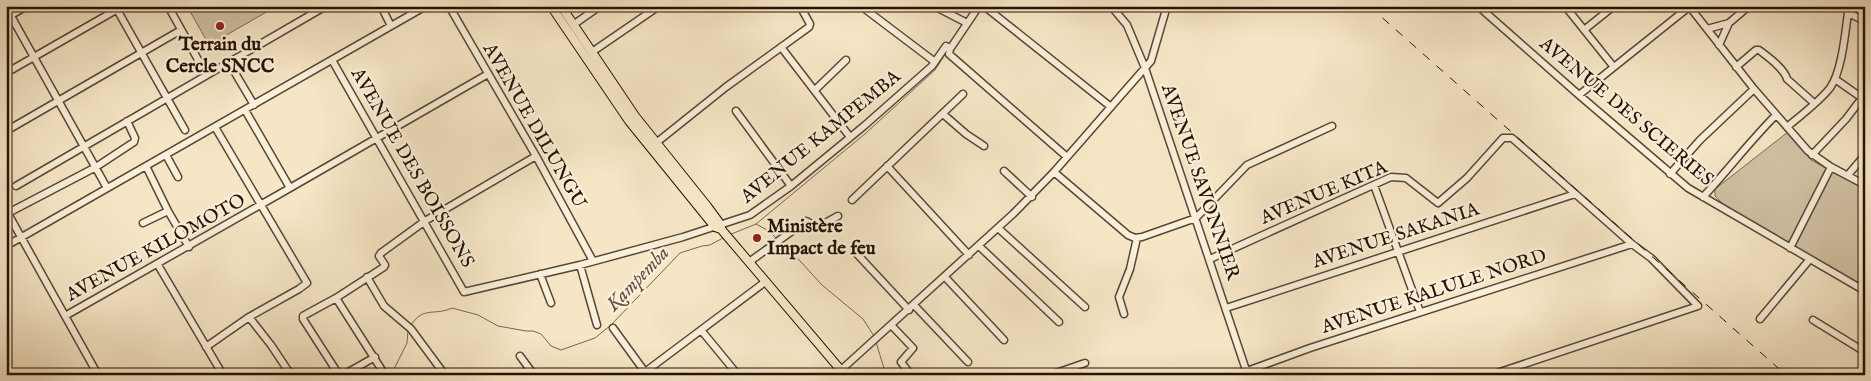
<svg xmlns="http://www.w3.org/2000/svg" width="1871" height="381" viewBox="0 0 1871 381" font-family="'IM FELL English',serif">
<style>
.green{fill:#d2c2a5;stroke:#7b6a54}
.lines{fill:none;stroke-linecap:round;stroke-linejoin:round}
.stream{stroke:#776650;stroke-width:1}
.minor-casing{stroke:#584734;stroke-width:9}
.major-casing{stroke:#241203;stroke-width:10}
.minor{stroke:#f9efda;stroke-width:6}
.major{stroke:#f6e6c6;stroke-width:8}
.rail{stroke:#241203;stroke-width:1;stroke-dasharray:9 9;stroke-linecap:butt}
.poi-dot{fill:#8f2418;stroke:#f9efda;stroke-width:2}
.labels{text-anchor:middle;dominant-baseline:central;stroke-width:4.5;stroke-linejoin:round;paint-order:stroke}
.poi-label{font-size:19px;font-weight:bold;fill:#241203;stroke:#f9efda}
.street-label{font-size:19px;fill:#241203;stroke:#f9efda}
.water-label{font-size:20px;font-style:italic;fill:#63513d;stroke:#f9efda}
</style>
<rect width="100%" height="100%" fill="#f6e6c6"/>
<filter id="stains"><feTurbulence type="fractalNoise" baseFrequency=".004" numOctaves="4"/><feColorMatrix values="0 0 0 0 .2 0 0 0 0 .09 0 0 0 0 .02 0 0 0 .5 -.17"/></filter>
<radialGradient id="worn" r=".72"><stop offset=".6" stop-color="#630" stop-opacity="0"/><stop offset="1" stop-color="#630" stop-opacity=".3"/></radialGradient>
<path class="green" d="M187 6H277L209 45Z
M1788 132 1811 160 1865 189V287L1729 210 1715 196V189Z"/>
<g class="lines">
<path class="stream" d="M756 224 769 231 777 239
M729 235 756 224 866 133 935 70 946 53
M779 243 784 249 790 250 822 285 863 319 874 336
M411 325C423 306 435 316 452 308L478 315 498 326 526 331H533L541 334 551 346 561 350 595 338 611 325 680 253 702 246 710 245 723 238
M876 342 886 375
M391 375 407 343 408 331"/>
<defs>
<path id="minor" d="M115 6 185 130
M168 6 206 74
M381 6 391 26
M449 6 536 156 593 261
M861 6 935 62
M934 6 967 23
M979 6 950 49 949 54 1067 157
M984 6 1111 107
M1111 6 1127 25 1145 68 1247 373
M1478 6 1579 95 1688 188 1865 291
M1565 6 1613 66
M1689 6 1754 89 1808 151 1831 167 1865 185
M11 16 107 188
M6 18 27 6
M573 25 600 6
M1707 29 1729 23 1749 6
M1584 30 1614 6
M1719 45 1729 23
M781 47 850 137
M592 52 659 6
M332 60 464 292 580 265 683 237 750 215 791 186 864 126 932 66 946 46 950 49
M228 61 254 105
M1736 67 1756 50H1759C1768 57 1784 68 1787 79L1814 103
M6 73 123 6
M1835 79 1865 100
M815 90 846 60
M1579 95 1689 7
M736 111 791 186
M943 114 966 134 984 146
M1787 127C1801 115 1818 103 1830 88 1842 71 1845 34 1848 13L1865 21
M6 131 181 30
M656 143 726 87 809 27 810 24 800 6
M166 155 178 177
M1812 155 1846 119 1865 94
M146 166 168 211 189 247
M887 166 969 255
M1004 171 1032 197
M1054 172 1128 235 1135 238 1142 237 1196 218 1247 165 1332 126
M1670 174 1700 140 1754 89
M1848 175 1865 155
M1374 185 1420 312
M16 186 326 6
M290 188 488 74
M1703 197C1728 170 1750 141 1776 115
M852 200 963 94
M6 210 98 375
M8 213 96 167 134 142 135 138 127 121
M143 223 168 211
M998 228 1085 307
M6 246 426 6
M979 246 1059 322
M1790 248 1831 167
M857 254 909 310
M1210 259 1391 177 1406 178 1438 203 1467 178 1503 138H1512L1632 244 1651 258 1698 306 1491 375
M749 262 806 221 818 227 838 216
M158 265 223 375
M580 265 597 325
M540 274 551 303
M367 277 384 306 411 329 445 375
M945 277 1004 340
M336 298 385 375
M914 305 968 362
M1226 308 1575 194
M1124 314 1119 297 1130 269 1137 238
M65 316 290 188 245 110
M249 317 271 345 291 375
M1760 319 1810 259
M1813 320 1865 352
M892 326 913 348 901 362 911 375
M613 328 645 372
M701 330 738 375
M206 347 249 317 299 289 307 283 215 127
M520 356 534 375
M841 370 1013 214 1054 172 1151 61 1167 6
M1247 371 1310 348 1632 244
M339 375 303 319V316L336 298 384 267 385 265 379 256 381 253 425 221 536 156
M343 375 375 357
M641 375 765 282
M1050 375 1085 363"/>
<path id="major" d="M551 6 629 121 715 227 721 229 845 375
M561 6 635 116 707 206 721 225V229"/>
</defs>
<use href="#minor" class="minor-casing"/>
<use href="#major" class="major-casing"/>
<use href="#minor" class="minor"/>
<use href="#major" class="major"/>
<path class="rail" d="M1369 6 1786 375"/>
</g>
<g class="poi-dot">
<circle cx="220" cy="26" r="5"/>
<circle cx="757" cy="238" r="5"/>
</g>
<g class="labels">
<g class="poi-label">
<text x="220" y="45">Terrain du<tspan x="220" dy="22">Cercle SNCC</tspan></text>
<text x="767" y="227" text-anchor="start">Ministère<tspan x="767" dy="22">Impact de feu</tspan></text>
</g>
<g class="street-label">
<text transform="translate(1626 112) rotate(40)">AVENUE DES SCIERIES</text>
<text transform="translate(534 126) rotate(60)">AVENUE DILUNGU</text>
<text transform="translate(821 137) rotate(-39)">AVENUE KAMPEMBA</text>
<text transform="translate(412 168) rotate(60)">AVENUE DES BOISSONS</text>
<text transform="translate(1200 182) rotate(71)">AVENUE SAVONNIER</text>
<text transform="translate(1324 193) rotate(-23)">AVENUE KITA</text>
<text transform="translate(1396 236) rotate(-18)">AVENUE SAKANIA</text>
<text transform="translate(156 248) rotate(-29)">AVENUE KILOMOTO</text>
<text transform="translate(1434 292) rotate(-18)">AVENUE KALULE NORD</text>
</g>
<g class="water-label">
<text transform="translate(638 279) rotate(-46)">Kampemba</text>
</g>
</g>
<rect width="1871" height="381" fill="none" stroke="#f6e6c6" stroke-width="25"/>
<rect x="8" y="8" width="1856" height="366" fill="none" stroke="#241203" stroke-width="2.5"/>
<rect x="12" y="12" width="1846" height="356" fill="none" stroke="#241203"/>
<rect width="100%" height="100%" filter="url(#stains)"/>
<rect width="100%" height="100%" fill="url(#worn)"/>
</svg>
